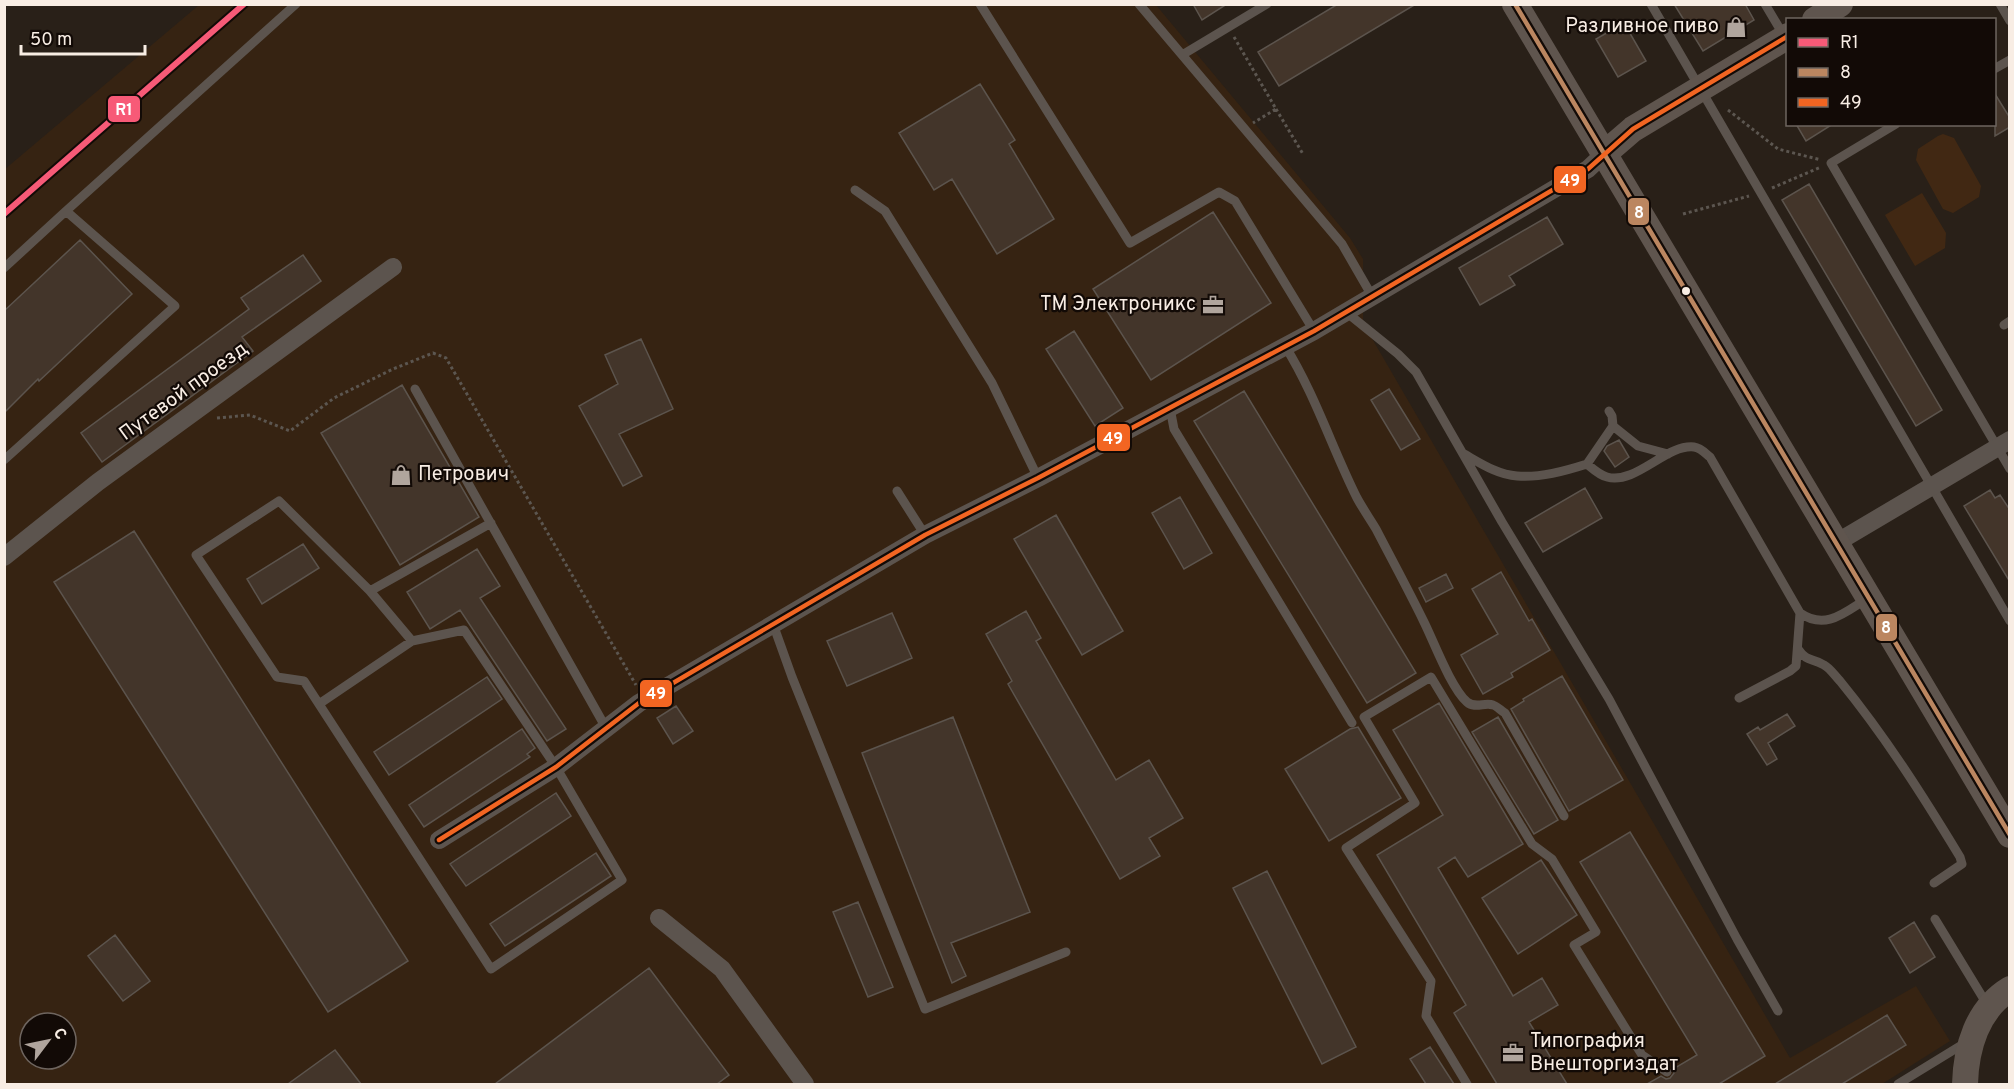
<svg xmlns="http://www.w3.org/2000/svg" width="2014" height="1089" viewBox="0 0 2014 1089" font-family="Overpass,sans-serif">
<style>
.built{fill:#362312;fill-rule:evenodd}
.green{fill:#412813}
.building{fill:#43352a;stroke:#5c544d;stroke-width:1.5}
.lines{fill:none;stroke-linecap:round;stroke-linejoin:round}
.path{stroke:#5c5650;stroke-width:3;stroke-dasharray:3 3;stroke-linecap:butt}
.lane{stroke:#5c544e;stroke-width:9}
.street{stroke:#5c544e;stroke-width:18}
.secondary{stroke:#5f554e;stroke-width:26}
.rail-casing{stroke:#605954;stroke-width:7}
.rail{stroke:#120a06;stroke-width:4.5;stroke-dasharray:14;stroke-linecap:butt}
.bus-1-casing{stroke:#120a06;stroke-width:9}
.bus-2-casing{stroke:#120a06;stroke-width:9}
.bus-1{stroke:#bb8660;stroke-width:4.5}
.bus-2{stroke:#f26522;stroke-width:4.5}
.rail-1-casing{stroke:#120a06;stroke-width:10}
.rail-1{stroke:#f75a77;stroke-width:6}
.bus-dot{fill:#f8ede4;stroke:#120a06;stroke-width:2}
.labels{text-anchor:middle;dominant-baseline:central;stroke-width:4.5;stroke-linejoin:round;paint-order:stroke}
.poi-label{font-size:20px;fill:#f8ede4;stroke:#120a06;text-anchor:end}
.street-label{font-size:20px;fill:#f8ede4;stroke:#120a06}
.line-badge{stroke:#120a06;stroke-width:2}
.badge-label{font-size:16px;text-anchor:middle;font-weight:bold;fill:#fff}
</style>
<rect width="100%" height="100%" fill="#292018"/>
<path class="built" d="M199 5H1156L1350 238 1363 259V323L1790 1058 1916 986 1950 1041 1882 1084H5L4 170ZM30 1023H66V1059H30Z"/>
<path class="green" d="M1943 134 1954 138 1981 186 1979 197 1953 213 1943 209 1916 160 1918 149 1938 136Z
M1922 193 1946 233 1945 248 1915 266 1885 215Z"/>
<path class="building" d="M1193 4H1227L1202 20Z
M1338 4H1416L1279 86 1258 52Z
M1674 4H1745L1754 20 1703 51Z
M1624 23 1646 61 1618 77 1596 39Z
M980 84 1015 140 1009 144 1054 219 997 254 952 179 934 190 899 133Z
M1995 94 2010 118V127L1995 136Z
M1796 124H1833L1806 141Z
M1809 184 1942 410 1916 426 1782 200Z
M1213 212 1271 303 1151 380 1093 289Z
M1547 217 1563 244 1509 276 1515 285 1480 305 1459 268Z
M80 240 132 294 39 381 38 379 4 413V311Z
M303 255 321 281 242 337 253 351 102 462 81 433 249 309 241 298Z
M1074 331 1123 408 1095 426 1046 349Z
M641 339 673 409 619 434 642 476 623 486 579 406 618 384 605 355Z
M402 385 479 517 400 565 321 433Z
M1389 389 1420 439 1401 450 1371 400Z
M1244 391 1416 673 1367 703 1194 421Z
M1619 440 1629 457 1615 467 1604 451 1607 446Z
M1585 488 1602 518 1543 552 1525 523Z
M1990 490 1995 498 2000 495 2010 510V582L1964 506Z
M1180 497 1212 553 1184 569 1152 513Z
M1056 515 1123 631 1082 655 1014 539Z
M134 531 408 961 328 1012 54 582Z
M303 544 319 568 262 604 247 579Z
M477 549 500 586 480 598 566 729 547 741 460 610 430 629 407 592Z
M1501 572 1529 621 1532 619 1550 650 1511 673 1513 677 1483 694 1461 655 1498 634 1472 589Z
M1446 574 1453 588 1426 602 1419 588Z
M1026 611 1041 638 1036 641 1116 780 1149 760 1183 818 1149 838 1160 856 1120 879 1008 684 1012 681 986 634Z
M892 613 912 658 847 686 827 641Z
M1562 676 1623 780 1569 811 1511 709 1524 701 1523 699Z
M487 677 502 699 389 775 374 752Z
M1439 703 1523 844 1468 877 1455 857 1438 868 1513 996 1542 978 1558 1005 1529 1022 1567 1084H1497L1454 1013 1466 1005 1377 855 1443 815 1393 730Z
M676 706 693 731 673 744 657 718Z
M1787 714 1795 726 1768 743 1777 759 1767 765 1747 734 1758 727 1760 730Z
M953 717 1030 912 951 943 966 976 952 983 862 753Z
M1498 717 1558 820 1534 834 1472 732Z
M1358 727 1401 798 1329 841 1285 769 1350 729Z
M522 729 535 748 527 754 530 757 424 827 409 805Z
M556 793 571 816 466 886 450 864Z
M1630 832 1765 1056 1719 1084H1647L1661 1076 1666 1079 1670 1078 1674 1073 1673 1069 1697 1055 1580 862Z
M596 853 611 876 505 946 490 924Z
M1541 860 1577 915 1518 954 1482 898Z
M1267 871 1356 1047 1322 1064 1233 888Z
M858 902 893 987 868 997 833 912Z
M1914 922 1935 957 1910 973 1889 938Z
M115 935 150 981 123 1001 88 956Z
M649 968 729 1075 717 1084H495Z
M1887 1015 1906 1045 1842 1084H1775Z
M1430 1047 1454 1084H1426L1410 1059Z
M335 1050 361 1084H288Z"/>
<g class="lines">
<path class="path" d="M1234 37 1276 109 1253 123
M1276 109 1303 154
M1728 110 1778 149 1821 160
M1772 188 1821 167
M1683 214 1749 196
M217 418 250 415 290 431 334 398 393 369 433 353 446 358 636 685"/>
<path class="lane" d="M980 4 1130 243 1219 192 1235 201 1314 331
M1139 4 1342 244 1372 296
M1651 4 2010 621
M1765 4 1784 36
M2000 4 2010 21
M1182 55 1267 4
M1994 69 2010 60
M1896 124 1831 163 2010 469
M855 190 885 211 992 383 1038 478
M4 268 66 211
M1346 312 1398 354 1416 372 1502 522 1609 699 1737 939 1778 1011
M2004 325 2010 321
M1285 346C1315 394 1332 448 1357 498 1363 509 1370 519 1376 529 1392 560 1409 591 1424 622 1434 642 1451 688 1467 702 1475 709 1485 702 1493 705 1497 706 1501 711 1505 713L1564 816
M415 389 606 728
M1170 408 1174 429 1352 723
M1613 426 1638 446 1668 454
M1464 454C1480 463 1498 475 1517 476 1540 478 1565 471 1587 464 1593 469 1599 475 1607 477 1636 485 1666 444 1694 447 1701 448 1705 453 1710 457L1800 613C1826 631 1845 612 1868 598
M4 460 175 306 66 211 296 4
M1587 464 1613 426 1612 416 1609 411
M897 491 925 535
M370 591 412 641
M773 624 792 677 925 1009 1066 952
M1798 649C1808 663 1811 657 1824 665 1830 668 1835 676 1840 681 1885 736 1923 796 1960 857L1962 864 1934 883
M1739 698 1790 671 1796 666 1800 613
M319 704 412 641 464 630 556 767 622 880 491 969 304 681 277 677 196 555 279 501 370 591 491 523
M1935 919 1988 1006
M1467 1084 1426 1016 1431 981 1346 848 1415 803 1364 717 1431 677 1532 844 1552 859 1596 932 1574 945 1642 1055 1667 1072
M1898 1084 1965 1043"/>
<path class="street" d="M1836 543 2010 440
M4 557 98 482 393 267
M439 840 556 767 639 703 925 535 1038 478 1314 331 1588 169 1604 154
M659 918 722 969 805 1084"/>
<path class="secondary" d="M1515 4 2010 835
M1815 20 1840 4
M1604 154 1633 129 1788 36
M1965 1084C1966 1048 1977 1009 2010 989"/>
<defs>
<path id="rail" d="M4 214 244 4"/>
</defs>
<use href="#rail" class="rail-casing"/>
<use href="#rail" class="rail"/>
<defs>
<path id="bus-1" d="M1515 4 2010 835"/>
<path id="bus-2" d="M439 840 556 767 639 703 925 535 1038 478 1314 331 1588 169 1633 129 1788 36"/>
</defs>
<use href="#bus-1" class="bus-1-casing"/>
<use href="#bus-2" class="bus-2-casing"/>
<use href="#bus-1" class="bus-1"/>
<use href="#bus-2" class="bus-2"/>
<defs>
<path id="rail-1" d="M4 214 244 4"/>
</defs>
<use href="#rail-1" class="rail-1-casing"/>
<use href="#rail-1" class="rail-1"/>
</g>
<defs>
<symbol id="shop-bare" viewBox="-9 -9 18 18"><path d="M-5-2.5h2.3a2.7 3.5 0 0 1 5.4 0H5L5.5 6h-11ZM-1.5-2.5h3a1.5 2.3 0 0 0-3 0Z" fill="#b0a59d" stroke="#120a06" stroke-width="2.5" paint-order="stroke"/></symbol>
<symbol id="office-bare" viewBox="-9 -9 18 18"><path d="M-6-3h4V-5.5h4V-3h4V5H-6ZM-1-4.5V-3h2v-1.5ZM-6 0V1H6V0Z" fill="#b0a59d" stroke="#120a06" stroke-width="2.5" paint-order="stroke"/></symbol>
</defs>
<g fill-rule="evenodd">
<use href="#shop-bare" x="1721" y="12" width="30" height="30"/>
<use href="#office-bare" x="1198" y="290" width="30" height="30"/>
<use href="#shop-bare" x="386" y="460" width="30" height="30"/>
<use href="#office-bare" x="1498" y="1038" width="30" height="30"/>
</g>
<circle class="bus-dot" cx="1686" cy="291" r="5"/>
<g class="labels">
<g class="poi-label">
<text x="1719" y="27">Разливное пиво</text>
<text x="1196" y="305">ТМ Электроникс</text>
<text x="418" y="475" text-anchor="start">Петрович</text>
<text x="1530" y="1042" text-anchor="start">Типография<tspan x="1530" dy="23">Внешторгиздат</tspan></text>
</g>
<g class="street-label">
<text transform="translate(184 392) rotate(-36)">Путевой проезд</text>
</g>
</g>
<g class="line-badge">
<rect x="107" y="95" width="34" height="28" rx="6" fill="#f75a77"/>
<rect x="1553" y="165" width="34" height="29" rx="6" fill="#f26522"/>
<rect x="1627" y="197" width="23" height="29" rx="6" fill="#bb8660"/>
<rect x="1096" y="423" width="35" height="29" rx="6" fill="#f26522"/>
<rect x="1875" y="613" width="23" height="29" rx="6" fill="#bb8660"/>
<rect x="639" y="679" width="34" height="29" rx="6" fill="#f26522"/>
</g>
<g class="badge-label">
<text x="124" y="115">R1</text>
<text x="1570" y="186">49</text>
<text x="1639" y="218">8</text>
<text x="1113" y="444">49</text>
<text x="1886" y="633">8</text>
<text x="656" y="699">49</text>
</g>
<rect width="2014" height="1089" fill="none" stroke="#f8ede4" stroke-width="12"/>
<rect x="1786" y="18" width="210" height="108" fill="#120a06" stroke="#6e655f" stroke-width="1.5"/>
<rect x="1798" y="38" width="30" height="9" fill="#f75a77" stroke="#6e655f" stroke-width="1.5"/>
<text x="1840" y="48" font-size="18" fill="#f8ede4">R1</text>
<rect x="1798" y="68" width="30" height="9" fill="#bb8660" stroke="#6e655f" stroke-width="1.5"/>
<text x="1840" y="78" font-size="18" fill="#f8ede4">8</text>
<rect x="1798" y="98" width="30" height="9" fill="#f26522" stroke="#6e655f" stroke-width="1.5"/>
<text x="1840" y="108" font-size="18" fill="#f8ede4">49</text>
<g transform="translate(48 1041) rotate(58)"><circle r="28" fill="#120a06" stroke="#6e655f" stroke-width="1.5"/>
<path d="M0-4.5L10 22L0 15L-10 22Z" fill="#b0a59d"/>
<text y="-9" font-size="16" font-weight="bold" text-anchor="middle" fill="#f8ede4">С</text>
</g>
<path d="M21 45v9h124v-9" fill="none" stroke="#f8ede4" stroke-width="3"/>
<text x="30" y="45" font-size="18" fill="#f8ede4" stroke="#120a06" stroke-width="4.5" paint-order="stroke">50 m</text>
</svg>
